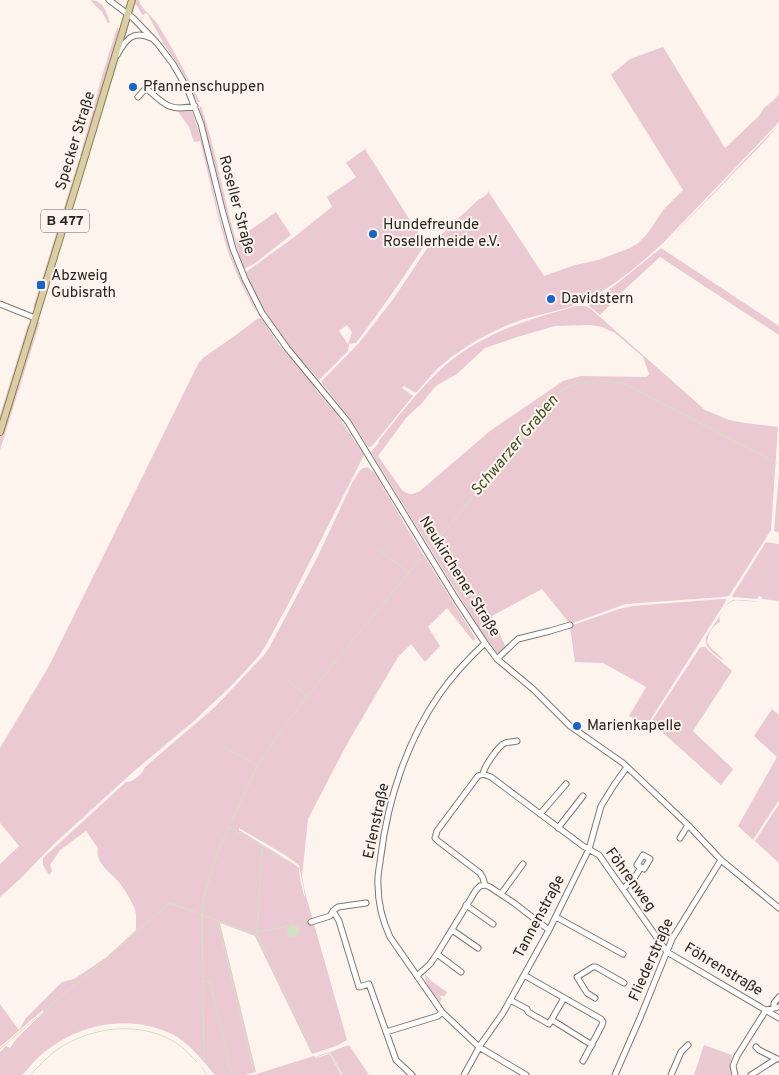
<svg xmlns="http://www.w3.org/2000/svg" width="779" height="1075" viewBox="0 0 779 1075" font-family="Overpass,sans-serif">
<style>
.green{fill:#eac9d3;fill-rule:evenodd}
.water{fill:#d3e1c3}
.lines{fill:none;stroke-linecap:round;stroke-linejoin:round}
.stream{stroke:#d3e1c3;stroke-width:1}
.minor-casing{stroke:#7e7771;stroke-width:7}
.major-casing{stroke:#8a7d50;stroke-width:8}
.minor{stroke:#fff;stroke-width:5}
.major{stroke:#d9cea4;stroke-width:6}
.poi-dot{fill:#1863cd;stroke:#fdf4ed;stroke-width:2}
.labels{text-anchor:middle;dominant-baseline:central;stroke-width:4;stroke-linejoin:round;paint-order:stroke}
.shield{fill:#fdf4ed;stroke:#68635f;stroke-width:1}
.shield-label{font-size:14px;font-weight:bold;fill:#282522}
.poi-label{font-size:15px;fill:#282522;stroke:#fdf4ed;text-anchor:start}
.street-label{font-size:15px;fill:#282522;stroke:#fdf4ed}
.water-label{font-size:16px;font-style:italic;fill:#415326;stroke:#fdf4ed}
</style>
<rect width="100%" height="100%" fill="#fdf4ed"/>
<path class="green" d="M90 0C103 0 106 11 110 22L108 23 102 12Z
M136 0H139C141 10 153 16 158 25 174 50 187 76 200 102H197L187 81 179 66 165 46 148 15 146 13 143 15C139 12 139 6 135 4Z
M117 28H119L83 156H80L102 76Z
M663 47 725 148 759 116 764 108 774 100 779 94V122L663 243C642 263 607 292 580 303 561 311 540 314 521 320 490 331 460 348 436 370 429 378 422 386 416 393L404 386 402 388 413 396 372 446 368 447 351 420 321 382 359 343 394 298 428 247 477 201C481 198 485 197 488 193V191L544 276 575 265 598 260 630 248 638 243 647 234 664 209 683 190 611 75 630 59Z
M201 106C216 150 223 196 236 240L276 212 291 235 254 264 246 268H244L243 266C225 214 215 160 199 108Z
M177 110H191L193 114 203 145 218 211 231 255 246 290 256 310V312C246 294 237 276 230 257 217 219 210 180 200 141L194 142 189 127Z
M779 124 763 143 661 248 779 326V335L660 257 623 291 600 315 589 306V302L614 286 661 248Z
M365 149 425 244C404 278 380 311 356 343L349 344 348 351 320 379H318C290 347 260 313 246 272L293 238 332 207 327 197 356 177 346 163ZM347 325 352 332 348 344 339 331Z
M79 159 82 162 36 306 33 308Z
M576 306H585L591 309 705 410 729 420 745 423 778 427 771 530 729 596 723 597 626 604 570 624 542 589 492 616 506 648 502 652 497 653 482 633 371 452 379 443 378 442C397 418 416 393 438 372 456 354 480 340 503 330 526 320 552 313 576 306ZM591 325 602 327 615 333 643 357 649 374 647 377 581 376 563 381 490 431 420 491C412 495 409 495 402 490L378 456 406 418 423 402 434 388 439 384 457 374 485 348 514 338 555 326Z
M260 318 262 319 279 345 316 387 315 389 336 413 364 455 292 597 266 645 259 656 231 686 194 721 133 772 55 843 20 879 0 897V864L19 846 0 823V748L49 666 199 362 203 358 233 337 257 319Z
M40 322 0 450V439L36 323Z
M28 324 30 329 0 425V415Z
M367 467 374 472 405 525 476 639 473 641 447 608 428 627 440 646 425 662 411 644 398 657 347 744 308 819 302 877 306 896 347 1040 336 1046 312 1054 255 936 220 923 256 1072 245 1075H215C204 1062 189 1043 174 1035 132 1014 83 1022 47 1050 37 1057 30 1067 22 1075H0V1052L6 1046 10 1048 17 1038 44 1012 43 1010 0 1047V1004L19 1030 26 1018 62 982 74 979 107 957 136 930C136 924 136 919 136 914 135 908 131 901 128 896 125 890 121 885 117 880 109 872 94 861 98 848L86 831 60 850 50 865 52 871 49 875 43 865V858L126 782C134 782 143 773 145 767L216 706 264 655 269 648 317 558 353 481 361 469ZM239 828 285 855 299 865 305 896H304L300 879 299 868 297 866 239 830Z
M779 473V533L774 531Z
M766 542 779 544V601L762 599V597L759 596 757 599 733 597 732 596Z
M721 599H726V601L647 725 629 716 646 687 603 663 575 662 570 626 619 609 632 606Z
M733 600 760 602C752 601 739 598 731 602 725 605 722 613 719 618L720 620V622C712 626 709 633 707 642L711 648 723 659 722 660C715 654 703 647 706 637L728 603Z
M701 647H705L708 650 732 671 693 731 733 769 721 785 651 722 699 649Z
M772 709 779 715V800L753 840 738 826 777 757 754 736Z
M779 804V863L755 841Z
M425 974 430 980 447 992 444 997 442 995 440 997 442 999 440 1002C434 994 424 984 425 974Z
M349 1045 369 1075H343L330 1052Z
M704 1045 732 1055 730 1068 731 1075H694Z
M329 1054 331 1056 341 1075H253L314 1056 316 1058Z"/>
<path class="water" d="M287 931a6 6 0 1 1 12 0a6 6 0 1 1-12 0Z"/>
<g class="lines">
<path class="stream" d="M433 545 562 390 576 383 595 381 623 383 777 463
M378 549 409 573
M288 680 307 696
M285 725 326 673 421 558
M224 747 257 765
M267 752 283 728
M231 822 258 765 265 755
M257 843 262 846 257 935 312 1050
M262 846 268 849
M272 852 295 865
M218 921 253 1069
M257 932 288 926
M109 955 170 903 256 935
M203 981 210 982 232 1075
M0 1049 105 959
M316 1057 327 1053H330L342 1075
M204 1061 202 915 204 895 219 849 229 827 252 841
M202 1068 207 1075
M30 1075C39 1066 48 1056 58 1049 93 1026 141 1020 178 1044 185 1049 191 1056 197 1062"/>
<defs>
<path id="minor" d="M109 0 133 18 157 43 173 64 188 90 201 124 223 213 233 249 245 279 262 313 287 348 348 422 456 599 485 643 497 659 533 689 570 726 623 763 688 825 721 860 779 908
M117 55C126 39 133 30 151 38
M138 97 146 88C164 104 169 112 195 106
M0 304 35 318
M485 643C468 659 452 676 439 695 407 741 388 799 381 855 380 865 377 875 378 885 378 902 383 922 390 937L442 1012 479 1047 526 1075
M497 659 518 639 550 631 570 625
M483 774C484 767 498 746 505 743 508 742 513 742 517 741
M540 814 566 784
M558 828 583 796
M680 838 688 825
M643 855 650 859 644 869 637 865Z
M623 889 635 877 641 867
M501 894 523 864
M466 905 493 924
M333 911 339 921 359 987 369 984 396 1060 412 1075
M556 917 623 954
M311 922 330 916 333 911 338 907 366 903
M452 930 478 948
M549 930 514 903 490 887 485 885 483 878 480 873 438 841 435 838 437 831 478 776 483 774 491 777 583 846 599 855 667 952 779 1018
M437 954 461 972
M524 975 601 1019 603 1022 602 1025 583 1061
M417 976 430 964 437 954 476 890 480 886 485 885
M595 998 587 993 577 977 593 967H596L624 983
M510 1000 527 1009 528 1012 549 1024 564 998
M774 1008V1003L779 997
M766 1010 779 1007
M552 1020 592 1045
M386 1032 438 1016 442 1012
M756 1047 759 1050 777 1059
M464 1075 481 1044 503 1013 549 930 589 849 601 806 614 785 627 767
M615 1075 640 1018 672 939 721 860
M671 1075 681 1052 688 1045
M735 1075 733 1066 737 1056 766 1010
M751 1075 776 1059"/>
<path id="major" d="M0 432 82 166 132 0"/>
</defs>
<use href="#minor" class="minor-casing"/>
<use href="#major" class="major-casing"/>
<use href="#minor" class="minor"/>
<use href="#major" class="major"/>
</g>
<g class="poi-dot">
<circle cx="133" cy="87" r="5"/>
<circle cx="373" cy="234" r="5"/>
<rect x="36" y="280" width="10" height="10" rx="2.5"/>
<circle cx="551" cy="299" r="5"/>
<circle cx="577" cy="726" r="5"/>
</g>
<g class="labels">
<rect class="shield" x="41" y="209.5" width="48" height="23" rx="4"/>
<g class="shield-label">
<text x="65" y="221">B 477</text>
</g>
<g class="poi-label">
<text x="143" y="87">Pfannenschuppen</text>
<text x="383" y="225">Hundefreunde<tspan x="383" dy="17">Rosellerheide e.V.</tspan></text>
<text x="51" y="276">Abzweig<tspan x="51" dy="17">Gubisrath</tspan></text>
<text x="561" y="299">Davidstern</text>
<text x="587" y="726">Marienkapelle</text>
</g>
<g class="street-label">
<text transform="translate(76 141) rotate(-73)">Specker Straße</text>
<text transform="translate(236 205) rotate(75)">Roseller Straße</text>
<text transform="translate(459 577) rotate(58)">Neukirchener Straße</text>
<text transform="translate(377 821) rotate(-78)">Erlenstraße</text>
<text transform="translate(630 880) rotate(54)">Föhrenweg</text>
<text transform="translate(540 917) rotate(-62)">Tannenstraße</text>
<text transform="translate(652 960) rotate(-66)">Fliederstraße</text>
<text transform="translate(723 970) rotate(31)">Föhrenstraße</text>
</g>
<g class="water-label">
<text transform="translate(515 446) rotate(-50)">Schwarzer Graben</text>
</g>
</g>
</svg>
